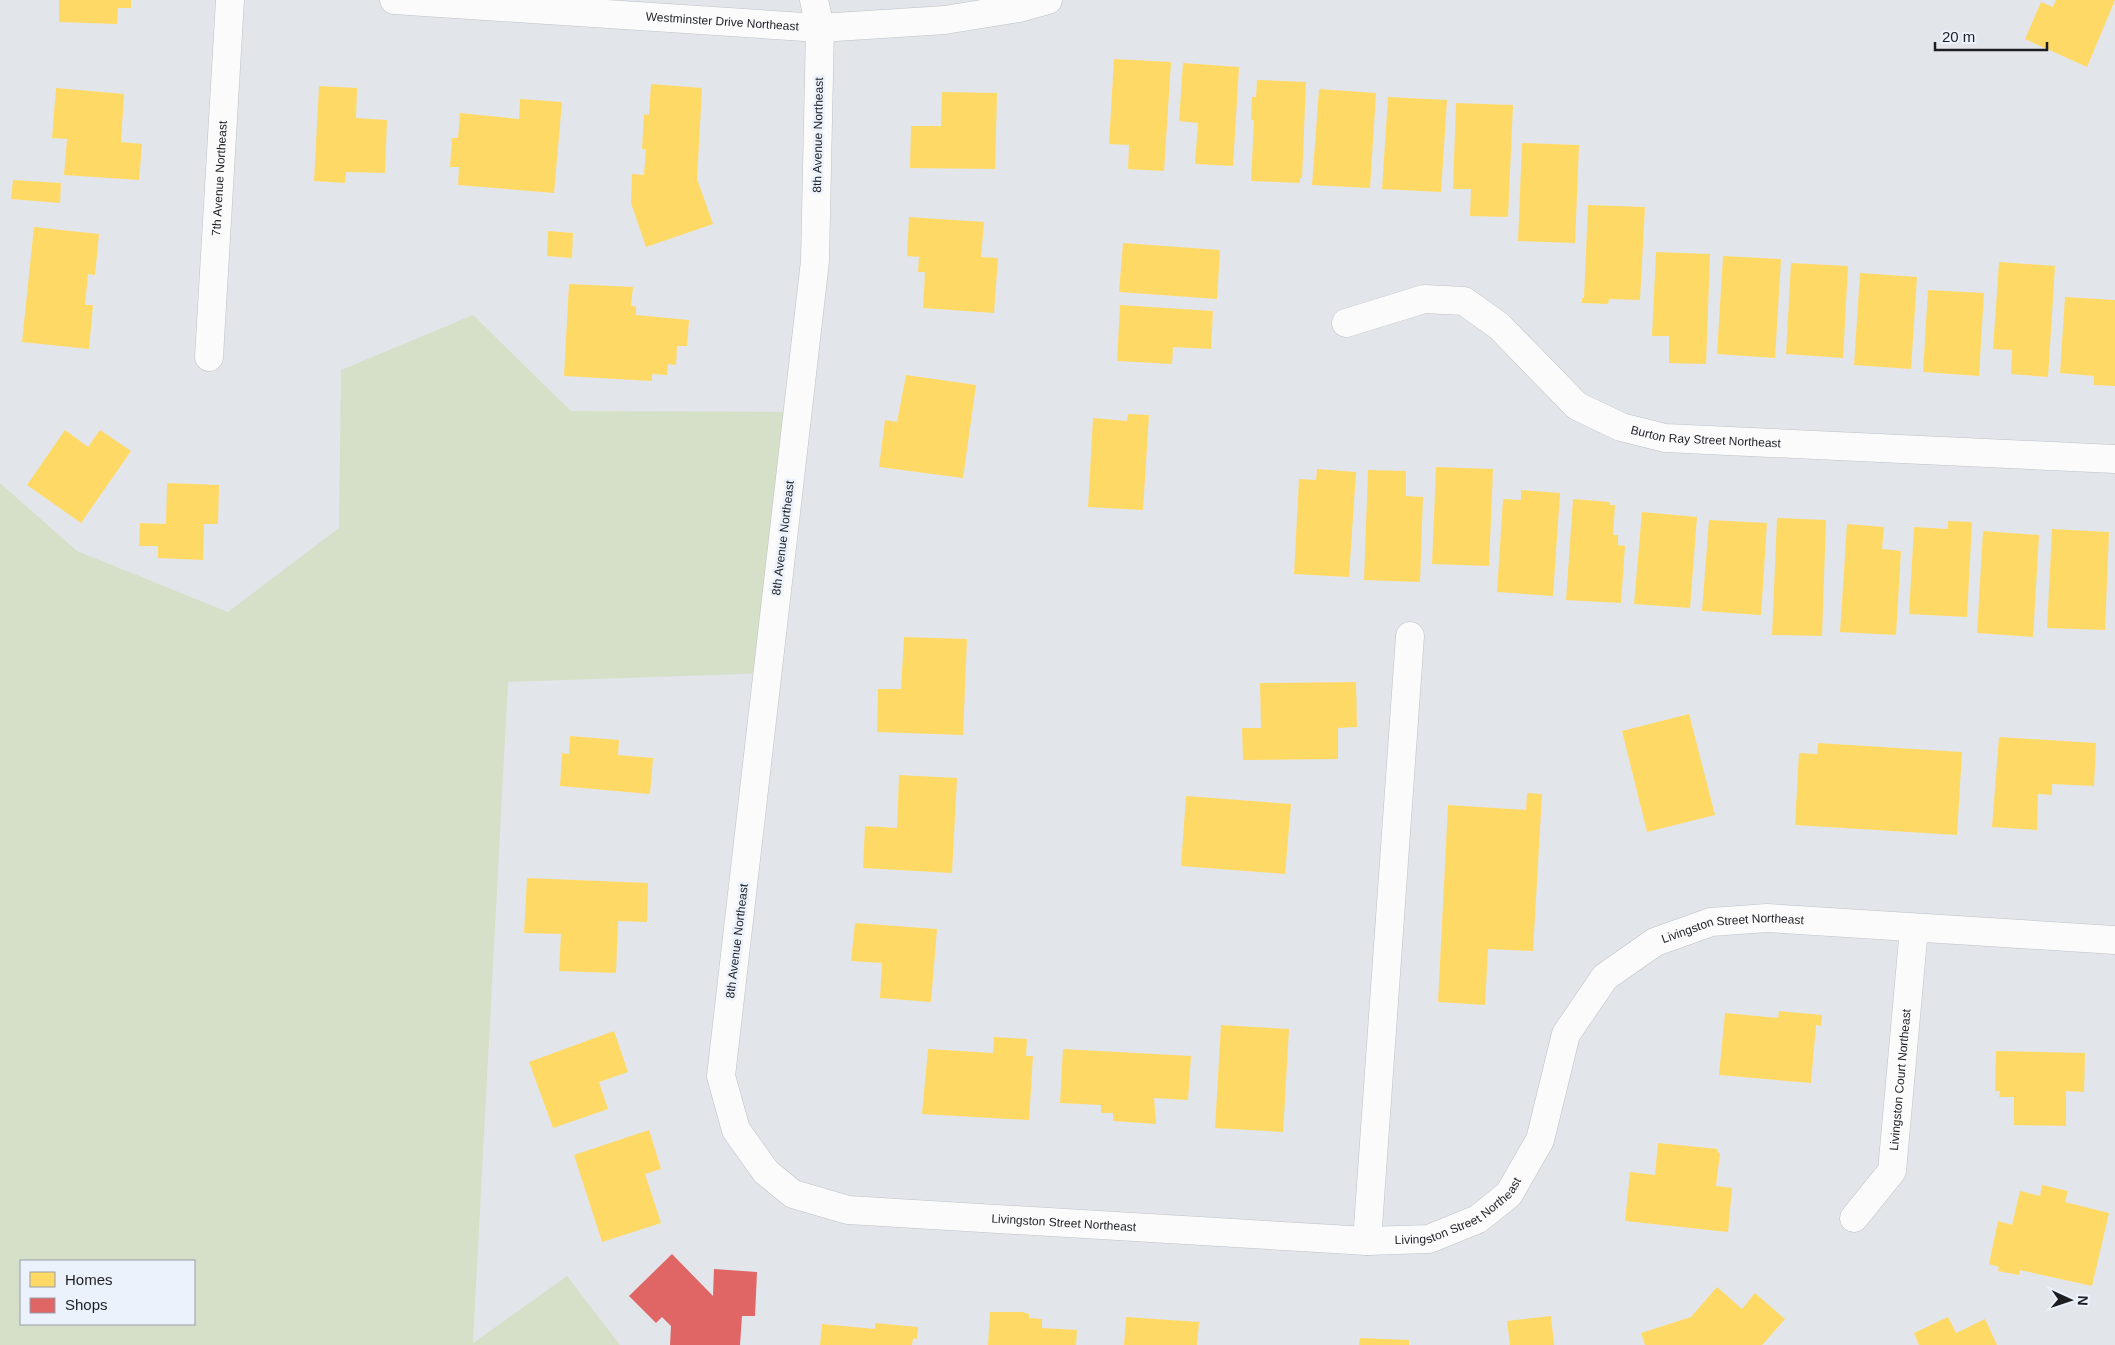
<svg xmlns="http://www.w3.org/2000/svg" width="2115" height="1345" viewBox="0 0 2115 1345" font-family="Arial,sans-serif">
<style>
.green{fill:#d6e0c8;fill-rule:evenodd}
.homes{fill:#ffd966}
.shops{fill:#e06666}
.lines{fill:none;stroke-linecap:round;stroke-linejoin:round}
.street-casing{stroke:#bdc1c4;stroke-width:29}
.street{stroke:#fbfbfc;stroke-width:28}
.labels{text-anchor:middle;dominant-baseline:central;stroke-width:5;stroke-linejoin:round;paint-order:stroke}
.street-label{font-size:12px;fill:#1c1e22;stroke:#ebf2fc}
</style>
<rect width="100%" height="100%" fill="#e2e6ea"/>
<path class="green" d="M473 315 571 411 797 412 768 673 508 682 473 1343 567 1276 620 1345H0V483L77 551 228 612 339 528 341 370ZM21 1261H194V1324H21Z"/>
<path class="homes" d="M59 0H131V8H118L117 24 59 22Z
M2056 0H2115L2087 67 2025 39 2041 2 2053 7Z
M1114 59 1171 62 1164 171 1128 169 1129 145 1109 144Z
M1183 63 1239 67 1233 166 1195 164 1198 123 1179 121Z
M1257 80 1306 82 1302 178H1300V183L1251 181 1254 120H1251L1252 97H1256Z
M651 84 702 88 697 179 713 224 646 247 631 203 632 174 644 175 646 149H642L644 114 649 115Z
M319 86 357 88 356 118 387 120 385 173 346 172 345 183 314 181Z
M56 88 124 94 121 142 142 144 139 180 64 175 67 139 52 138Z
M1319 89 1376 93 1370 188 1312 185Z
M942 92 997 93 995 169 910 168 911 126H941Z
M1388 97 1447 100 1441 192 1382 189Z
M520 99 562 102 554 193 458 185 459 167H450L452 138H458L460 113 519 119Z
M1456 103 1513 105 1508 217 1470 216 1471 189H1453Z
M1522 143 1579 145 1575 243 1518 241Z
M13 180 61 183 60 203 11 199Z
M1588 205 1645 207 1640 300 1609 299 1608 304 1582 303V298H1584Z
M909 217 984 222 981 257 998 258 994 313 923 308 925 272H918L919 257 907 256Z
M34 227 99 234 95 275 88 274 85 305H93L89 349 22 342Z
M548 231 573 233 572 258 547 256Z
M1123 243 1220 250 1217 299 1119 292Z
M1656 252 1710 254 1706 364 1669 363V336H1652Z
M1723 256 1781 259 1775 358 1717 354Z
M1999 262 2055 266 2048 377 2011 374 2012 350 1993 349Z
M1791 263 1848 266 1843 358 1786 354Z
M1860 273 1917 277 1911 369 1854 365Z
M569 284 633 287 631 306H636V315L689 320 687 346H677L676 365 668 364 667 375 652 374V381L564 376Z
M1928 290 1984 293 1979 376 1923 372Z
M2065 297 2115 300V386L2094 385V376L2060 373Z
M1120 305 1213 311 1211 349 1173 347 1172 364 1117 361Z
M906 375 976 385 963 478 879 467 885 420 897 422Z
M1128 414 1149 415 1143 510 1088 507 1093 418 1127 421Z
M65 430 88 447 100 430 131 451 81 523 27 485Z
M1436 467 1493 469 1489 566 1432 564Z
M1317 469 1356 472 1349 577 1294 574 1299 479 1316 480Z
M1368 470 1406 471V496L1423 497 1420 582 1364 580Z
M167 483 219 485 218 524H204L203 560 158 558V546H139L140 523 166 524Z
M1521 490 1560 493 1553 596 1497 592 1503 499 1521 500Z
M1573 499 1610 502V505H1615L1613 535H1618V545L1625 546 1621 603 1566 600Z
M1642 512 1697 517 1690 608 1634 604Z
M1777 518 1826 520 1822 636 1772 635Z
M1709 520 1767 523 1761 615 1702 611Z
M1948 521 1972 522 1967 617 1909 614 1914 527 1948 529Z
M1847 524 1884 527 1882 549 1901 551 1896 635 1840 632Z
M2052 529 2109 532 2105 630 2047 628Z
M1983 531 2039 535 2033 637 1977 633Z
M904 637 967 639 963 735 877 732 878 689H901Z
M1356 682 1357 727 1338 728V759L1243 760 1242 728H1261L1260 683Z
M1689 714 1715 815 1647 832 1622 731Z
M570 736 619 740 618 755 653 758 650 794 560 786 562 753 569 754Z
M1999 737 2096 743 2094 786 2052 784V795L2038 794 2037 830 1992 827Z
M1818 743 1962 752 1957 835 1795 825 1799 753 1817 754Z
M899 775 957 778 952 873 863 868 865 826 897 828Z
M1527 793 1542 794 1533 951 1488 949 1485 1005 1438 1002 1448 805 1526 810Z
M1186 796 1291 804 1285 874 1181 866Z
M527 878 648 883 647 922 618 921 616 973 559 971 561 934 524 933Z
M855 923 937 929 931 1002 880 998 882 963 851 961Z
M1779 1011 1822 1015 1821 1026 1816 1025 1811 1083 1719 1075 1725 1013 1778 1018Z
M1221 1025 1289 1029 1283 1132 1215 1128Z
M614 1031 628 1072 599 1082 608 1109 553 1128 529 1062Z
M994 1037 1027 1039 1026 1056H1033L1029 1120 922 1114 928 1049 993 1053Z
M1063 1049 1191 1056 1188 1100 1154 1098 1156 1124 1113 1121V1113H1101V1105L1060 1103Z
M1996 1051 2085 1053 2084 1092 2066 1091V1126L2014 1125V1097H1999L2000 1091H1995Z
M649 1130 661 1169 645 1174 661 1223 602 1242 574 1155Z
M1658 1143 1718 1149 1717 1152 1720 1153 1716 1186 1732 1188 1728 1232 1625 1221 1630 1172 1655 1175Z
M2042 1185 2068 1191 2065 1202 2109 1213 2092 1286 2020 1270 2019 1275 1998 1271 1999 1267 1989 1264 1998 1221 2012 1225 2020 1191 2040 1196Z
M1717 1287 1742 1309 1755 1293 1785 1319 1762 1345H1645L1641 1333 1691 1317Z
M990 1312H1022L1029 1314V1318L1042 1319V1328L1077 1330 1076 1345H988Z
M1551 1316 1554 1345H1510L1507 1321Z
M1126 1317 1199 1322 1197 1345H1124Z
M1948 1317 1956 1333 1985 1319 1997 1345H1919L1914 1333Z
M875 1323 918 1327 917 1339 913 1338 912 1345H820L822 1324 875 1329Z
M1360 1338 1409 1340V1345H1359Z"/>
<path class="shops" d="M672 1254 713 1296 714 1269 757 1272 755 1316H742L740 1345H670L671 1326 662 1317 656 1323 629 1296Z"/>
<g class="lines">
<defs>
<g id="street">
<path id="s1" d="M394 0 820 28 945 20 1019 8 1048 0"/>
<path id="s2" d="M814 0 820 28 815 261 721 1076 736 1130 766 1172 793 1194 848 1210 1367 1241 1429 1239 1478 1219 1509 1194 1540 1140 1566 1034 1605 977 1655 942 1711 922 1767 918 2115 940"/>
<path id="s3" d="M1346 323 1424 299 1464 301 1499 326 1577 406 1621 427 1665 438 2115 459"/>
<path id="s4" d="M209 357 230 0"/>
<path id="s5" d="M1854 1218 1892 1171 1914 928"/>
<path d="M1367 1241 1410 636"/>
</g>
</defs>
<use href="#street" class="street-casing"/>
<use href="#street" class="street"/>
</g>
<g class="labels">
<g class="street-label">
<text stroke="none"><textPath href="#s1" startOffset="329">Westminster Drive Northeast</textPath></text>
<text transform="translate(818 135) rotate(-89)">8th Avenue Northeast</text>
<text stroke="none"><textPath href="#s4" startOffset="179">7th Avenue Northeast</textPath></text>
<text stroke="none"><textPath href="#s3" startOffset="411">Burton Ray Street Northeast</textPath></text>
<text transform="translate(783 538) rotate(-83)">8th Avenue Northeast</text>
<text stroke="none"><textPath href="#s2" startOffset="2338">Livingston Street Northeast</textPath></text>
<text transform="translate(737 941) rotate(-83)">8th Avenue Northeast</text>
<text stroke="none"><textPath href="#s5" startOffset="152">Livingston Court Northeast</textPath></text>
<text stroke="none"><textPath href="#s2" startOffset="1902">Livingston Street Northeast</textPath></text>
<text stroke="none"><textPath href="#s2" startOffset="1498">Livingston Street Northeast</textPath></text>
</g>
</g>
<rect x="20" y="1260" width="175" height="65" fill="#ebf2fc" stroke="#989da5"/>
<rect x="30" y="1272" width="25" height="15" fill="#ffd966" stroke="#989da5"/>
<text x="65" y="1285" font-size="15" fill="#1c1e22">Homes</text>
<rect x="30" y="1298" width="25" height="15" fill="#e06666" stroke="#989da5"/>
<text x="65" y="1310" font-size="15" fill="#1c1e22">Shops</text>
<g transform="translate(2070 1300) rotate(93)" stroke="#ebf2fc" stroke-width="4" paint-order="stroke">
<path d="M0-4L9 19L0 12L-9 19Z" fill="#1c1e22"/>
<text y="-8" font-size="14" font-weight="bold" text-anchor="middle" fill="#1c1e22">N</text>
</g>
<path d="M1935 42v8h112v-8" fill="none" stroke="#1c1e22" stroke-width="2.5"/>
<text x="1942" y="42" font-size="15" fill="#1c1e22" stroke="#ebf2fc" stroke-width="4" paint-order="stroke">20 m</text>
</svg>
